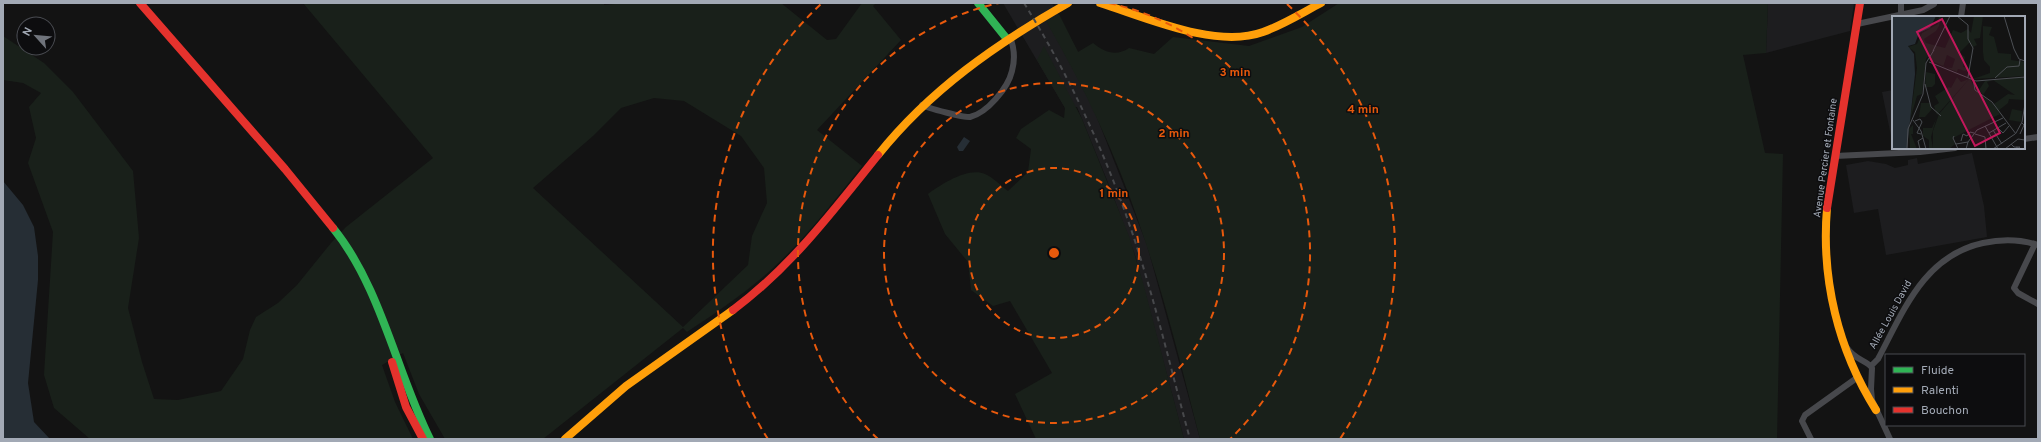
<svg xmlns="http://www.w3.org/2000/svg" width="2041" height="442" viewBox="0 0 2041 442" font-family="Overpass,sans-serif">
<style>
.built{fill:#1d1d1f}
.green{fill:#19201a;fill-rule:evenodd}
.water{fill:#262e35}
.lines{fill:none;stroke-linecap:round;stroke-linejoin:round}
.street{stroke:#47484c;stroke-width:6}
.fast{stroke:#30b455;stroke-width:8}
.slow{stroke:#ff9f0a;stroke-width:8}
.jam{stroke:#e5322d;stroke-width:8}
.rail{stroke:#47484b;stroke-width:2;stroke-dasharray:5 4;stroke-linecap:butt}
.ring{fill:none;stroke:#e8590c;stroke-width:2;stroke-dasharray:7 5}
.labels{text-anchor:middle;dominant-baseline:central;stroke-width:3;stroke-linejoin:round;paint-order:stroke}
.street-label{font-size:10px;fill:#a2a9b5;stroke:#0d0d0f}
.inset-road{fill:none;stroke:#4c4f54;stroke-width:1}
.view{fill:#c2185b;fill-opacity:0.15;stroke:#c2185b;stroke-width:2}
.inset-edge{fill:none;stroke:#a2a9b5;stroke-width:2}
.centre{fill:#e8590c;stroke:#0d0d0f;stroke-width:2}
.ring-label{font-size:12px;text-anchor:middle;font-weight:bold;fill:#e8590c;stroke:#0d0d0f;stroke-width:3;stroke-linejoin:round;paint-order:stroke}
</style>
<rect width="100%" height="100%" fill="#131313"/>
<path class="built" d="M1003 3H1052L1078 52 1094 110 1147 245 1200 439H1184L1135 255 1111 190 1082 119 1077 107 1065 108Z
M1768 3H1854L1850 31 1766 53Z
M1893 90V146L1882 92Z
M1972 153 1984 206 1987 237 1886 255 1878 209 1854 213 1846 165 1868 161 1886 164 1895 168 1908 165V160L1917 158 1918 164Z"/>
<path class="green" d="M303 3H604V5L625 3H781L827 40 836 39 862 3H876L873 6 901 40 817 130 862 166C834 201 806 238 773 268 747 292 717 312 687 332L683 328 543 439H445L419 394 403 353 382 365 395 402 413 439H90L54 408 44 375 53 232 28 163 36 138 29 107 41 93 23 83 3 80V36L44 63 73 92 133 171 139 238 128 308 142 362 154 399 178 400 221 391 243 359 250 330 256 317 278 303 297 285 331 243 346 227 433 158ZM654 98 684 101 741 136 764 168 767 203 752 236 748 265 683 327 533 188 593 136 621 108Z
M1339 3H1768L1766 53 1743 55 1765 153 1783 154 1777 439H1200C1182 369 1165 298 1141 229 1117 156 1084 87 1046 21L1059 14 1078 52 1093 43C1104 52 1116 57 1129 48L1154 54 1173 37 1249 46 1302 27Z
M1044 46 1082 119 1129 236 1144 286 1184 439H1036L1015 394 1052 373 1010 301 993 306 971 290 968 262 945 234 928 194C942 184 968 167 985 174 993 177 1001 186 1008 191L1028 172 1031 149 1016 138 1021 129 1049 110 1064 118 1065 108 1037 60Z"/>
<path class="water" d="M964 137 970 141 963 151H959L957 147Z
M3 181 23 205 34 227 38 256V280L28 383 34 422 50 439H3Z"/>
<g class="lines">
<path class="street" d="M1901 15V3
M1961 17 1963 3
M1857 24 1923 10 1934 4
M922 105C927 108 965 118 970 117 987 113 1008 88 1012 71 1015 60 1014 47 1010 37
M2024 139 2038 137
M1835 156 1920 152 1955 148
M2035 244 2014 288 2018 293 2038 304
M1847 348C1856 361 1867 360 1872 368L1871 389 1872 400 1890 439
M1871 366 1878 359C1904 310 1924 256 1983 243 2001 239 2020 239 2038 245
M1811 439 1802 421 1805 415 1858 377"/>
<path class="fast" d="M978 3 1007 39
M333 228C381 287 396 371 430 439"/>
<path class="slow" d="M1100 3C1147 18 1216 49 1263 32 1283 25 1302 13 1321 3
M878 155C930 90 996 44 1068 3
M1827 208C1821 279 1838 350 1876 410
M565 439 626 386 733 310"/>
<path class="jam" d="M140 3 285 169 333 228
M1827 208 1860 3
M733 310C792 266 832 212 878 155
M392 362 406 407 423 439"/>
<path class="rail" d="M1024 3C1069 75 1105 152 1132 232 1155 300 1171 370 1190 439"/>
</g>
<g class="ring">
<circle cx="1054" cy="253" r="85"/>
<circle cx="1054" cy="253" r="170"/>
<path d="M878 439A256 256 0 0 1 999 3M1109 3A256 256 0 0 1 1230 439"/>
<path d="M768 439A341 341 0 0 1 821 4M1287 4A341 341 0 0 1 1340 439"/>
</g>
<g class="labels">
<g class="street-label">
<text transform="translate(1826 158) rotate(-82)">Avenue Percier et Fontaine</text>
<text transform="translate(1891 315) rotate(-61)">Allée Louis David</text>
</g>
</g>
<g transform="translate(1892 16)">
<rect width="133" height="133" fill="#131313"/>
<path d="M47 0H49L47 10 44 15 32 23 34 27 53 32 61 14 69 17 76 13 79 17 82 0H91L88 22 82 23 85 29 81 31 78 26 67 37 73 41 71 51 78 52 73 55 66 53 65 56 37 44 39 37 34 43 30 78 25 80 18 104 25 52 23 36 16 31 25 28 30 17 46 8ZM55 39 63 43 60 52 51 51ZM91 10 100 11 97 19 102 21 106 37 119 38V44L133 46V60L81 63 98 57V51L92 44 91 36ZM34 56 43 58V68L40 71H33ZM65 61 69 66 77 63 45 99 42 90 47 87 43 80 57 71 59 72ZM133 61V84L117 83 116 87 106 95 102 88 116 78 123 79 101 64 95 66 97 70 91 79 87 74 93 65ZM78 62 83 74 101 88 108 98 61 122 63 128 57 133H37V124L31 120V112H40L44 103 39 121 41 132V115L47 98ZM29 87H38L40 93 33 101H27ZM120 93 130 95 129 106 117 104ZM21 109V118H19L25 133H18L17 113Z" fill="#19201a" fill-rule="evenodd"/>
<path d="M0 0H44L38 12 27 17 23 28 16 30 22 38 23 58 15 133H0Z" fill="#262e35"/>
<path class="inset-road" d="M65 0 76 9V23L81 32 76 61M112 0 122 33 127 43 133 45M41 35 58 0M37 46 84 65 133 61M103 62 115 51 127 50 128 44M81 63 83 74 100 86 124 118M33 68 39 91 49 100M21 104 29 115 34 133M23 105 28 103 30 106 25 117 29 118M93 110 106 133M106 112 111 117 117 110M101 114 110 128M97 117 114 107M124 117 130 106 133 88M83 118 93 121 94 133M128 118 132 109 130 107M62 120 61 122 66 133M69 125 71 118 75 120 78 116 82 117M64 128 76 126M119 128 122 131H123L127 132 128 131H124M15 133 16 113 31 78 34 47 42 34M28 133 26 125 31 122M74 133 76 126 85 114 111 102M101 133 123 118M113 133 126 123 133 124"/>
<path class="view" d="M50 3 108 117 83 130 25 16Z"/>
<rect width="133" height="133" class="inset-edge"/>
</g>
<circle cx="1054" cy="253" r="6" class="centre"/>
<g class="ring-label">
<text x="1235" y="76">3 min</text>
<text x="1363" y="113">4 min</text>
<text x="1174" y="137">2 min</text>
<text x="1114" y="197">1 min</text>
</g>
<rect width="2041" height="442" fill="none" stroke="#a2a9b5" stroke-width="8"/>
<rect x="1885" y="354" width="140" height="72" fill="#0d0d0f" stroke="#494b51"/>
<rect x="1893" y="367" width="20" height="6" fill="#30b455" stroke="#494b51"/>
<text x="1921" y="374" font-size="12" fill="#a2a9b5">Fluide</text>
<rect x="1893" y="387" width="20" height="6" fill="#ff9f0a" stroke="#494b51"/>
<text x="1921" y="394" font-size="12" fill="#a2a9b5">Ralenti</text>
<rect x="1893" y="407" width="20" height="6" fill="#e5322d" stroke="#494b51"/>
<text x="1921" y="414" font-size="12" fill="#a2a9b5">Bouchon</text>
<g transform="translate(36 36) rotate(297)"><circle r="19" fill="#0d0d0f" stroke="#494b51"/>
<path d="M0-3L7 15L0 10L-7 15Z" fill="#70747c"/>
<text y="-6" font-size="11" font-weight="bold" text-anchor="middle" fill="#a2a9b5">N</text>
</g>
</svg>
